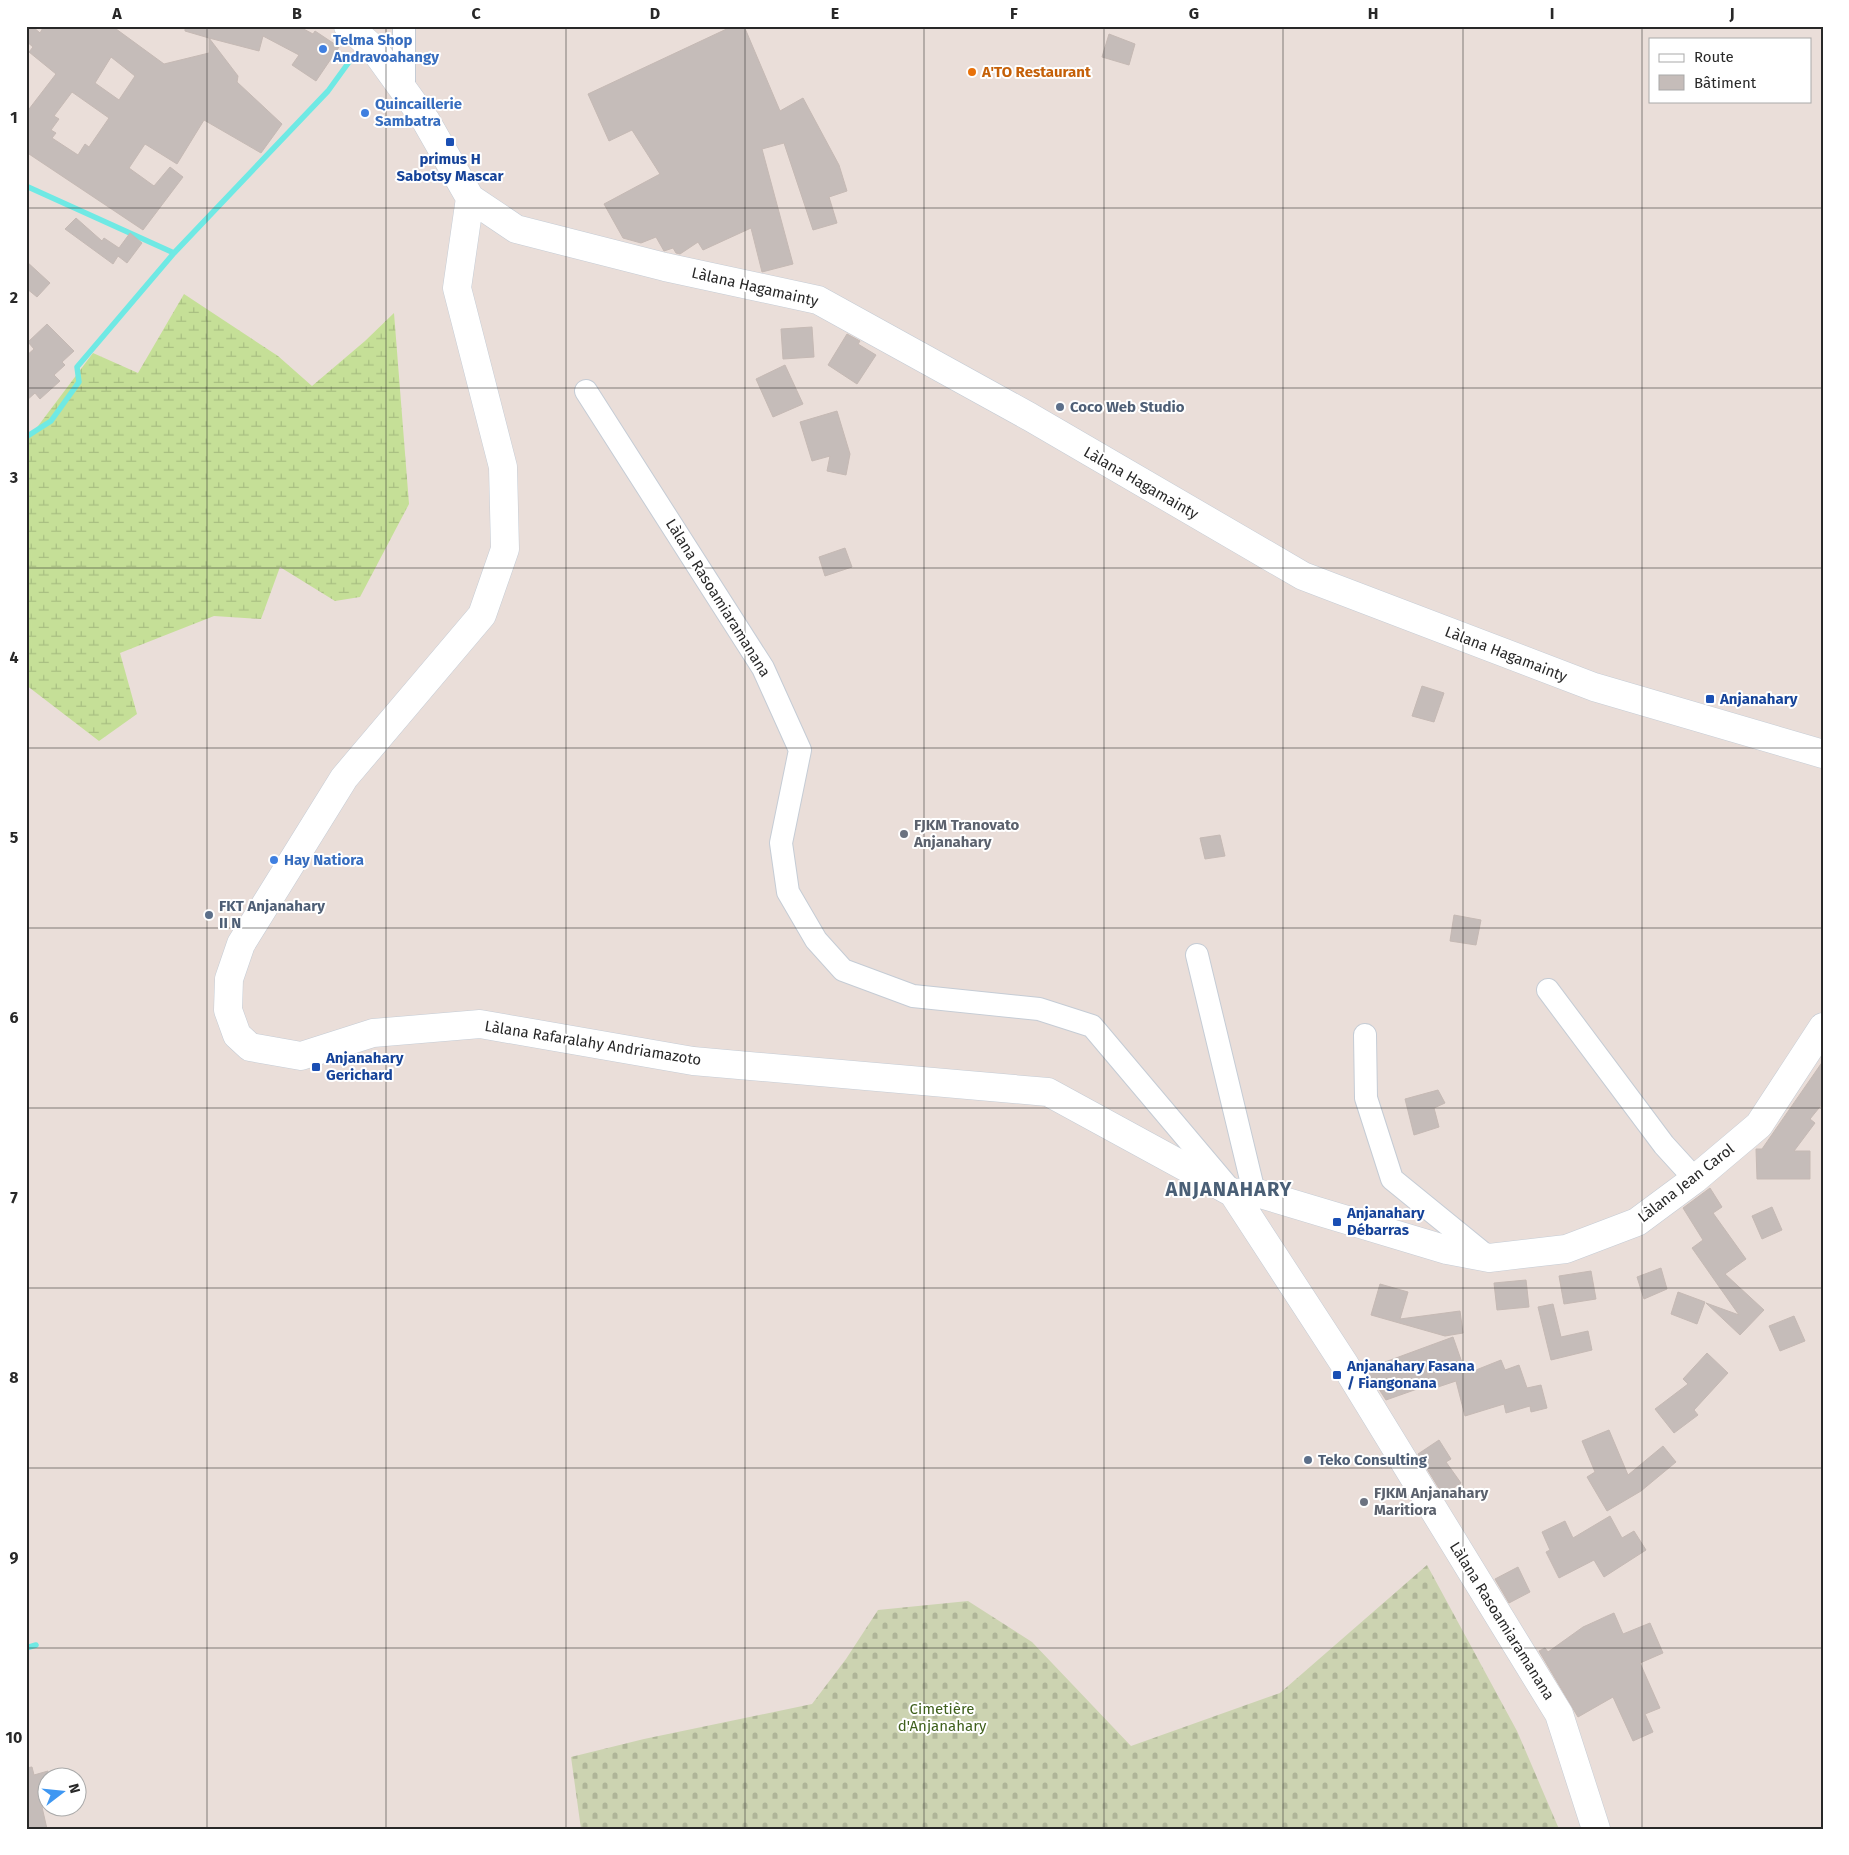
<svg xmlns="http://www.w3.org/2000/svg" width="1849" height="1855" viewBox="0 0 1849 1855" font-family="'Fira Sans',sans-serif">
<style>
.wetland{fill:url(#wetland-marsh)}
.cemetery{fill:url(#cemetery-stones)}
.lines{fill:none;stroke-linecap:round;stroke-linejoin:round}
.stream{stroke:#6fe9e4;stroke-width:5.5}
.building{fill:#c5bcb9;stroke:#c5b9b4;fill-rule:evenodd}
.minor-casing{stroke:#c5ccd5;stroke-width:24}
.secondary-casing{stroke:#c5ccd5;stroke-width:29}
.minor{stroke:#fff;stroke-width:22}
.secondary{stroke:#fff;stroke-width:28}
.grid{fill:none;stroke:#282828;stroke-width:1;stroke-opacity:0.55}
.shop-dot{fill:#3f7fe0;stroke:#fff;stroke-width:2}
.food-dot{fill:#e8710a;stroke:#fff;stroke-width:2}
.transit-dot{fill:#1a4fb4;stroke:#fff;stroke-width:2}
.service-dot{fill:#5c6f8a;stroke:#fff;stroke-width:2}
.worship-dot{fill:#6b7280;stroke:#fff;stroke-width:2}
.labels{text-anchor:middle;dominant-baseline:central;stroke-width:4;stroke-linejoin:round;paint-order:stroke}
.shop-label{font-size:15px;font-weight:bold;fill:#366cbe;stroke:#fff;text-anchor:start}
.food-label{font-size:15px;font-weight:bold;fill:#c56008;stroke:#fff;text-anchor:start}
.transit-label{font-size:15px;font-weight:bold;fill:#164399;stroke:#fff;text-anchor:start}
.street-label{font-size:15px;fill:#282828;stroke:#fff}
.service-label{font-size:15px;font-weight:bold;fill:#4e5e75;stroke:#fff;text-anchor:start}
.worship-label{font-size:15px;font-weight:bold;fill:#5b616d;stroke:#fff;text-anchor:start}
.park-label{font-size:15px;fill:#3f601c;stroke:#fff}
.district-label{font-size:20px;font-weight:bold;letter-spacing:1px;fill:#4a5f76;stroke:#fff}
.neatline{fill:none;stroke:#282828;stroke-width:2}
.grid-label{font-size:16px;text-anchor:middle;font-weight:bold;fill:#282828}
</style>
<defs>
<pattern id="wetland-marsh" width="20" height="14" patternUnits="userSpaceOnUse" patternTransform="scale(1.25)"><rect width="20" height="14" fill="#c5df97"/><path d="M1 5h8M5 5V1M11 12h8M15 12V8" fill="none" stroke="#a9bf82"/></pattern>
<pattern id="cemetery-stones" width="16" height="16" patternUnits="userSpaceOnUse" patternTransform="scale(1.25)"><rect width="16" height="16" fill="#ccd3b1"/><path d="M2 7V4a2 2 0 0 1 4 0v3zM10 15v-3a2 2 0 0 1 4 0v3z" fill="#afb598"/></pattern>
</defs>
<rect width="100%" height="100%" fill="#eaded9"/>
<path class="wetland" d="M184 294 278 356 312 386 365 341 394 313 409 504 360 597 335 601 280 567 261 619 214 616 120 653 137 714 99 741 26 685V442L93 353 138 373Z"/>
<path class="cemetery" d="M1427 1565 1517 1731 1559 1829H581L571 1757 644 1739 812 1704 846 1659 878 1610 968 1601 1032 1642 1131 1746 1280 1693Z"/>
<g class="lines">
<path class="stream" d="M26 186 174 253 328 91 349 62
M26 437 51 421 79 382 77 367 174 253
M26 1648 36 1645"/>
</g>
<path class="building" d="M26 26H32L40 33 44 26H112L164 64 209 53V38L185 31V26H298L313 34 315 31 339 47 316 81 292 65 299 55 263 36 259 51 209 38 238 76 237 82 282 124 261 153 204 120 177 164 145 144 129 168 154 186 170 167 183 177 143 230 26 152V113L56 74 29 52 33 47 26 41ZM111 57 135 76 119 100 95 83ZM72 92 109 118 89 147 85 144 78 155 52 138 56 133 51 130 59 119 54 116Z
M733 26H744L780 111 803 98 839 165 847 191 829 197 837 223 813 230 784 143 762 149 793 264 762 272 751 228 703 250 698 242 680 254 676 253 673 248 664 251 656 237 641 243 623 238 604 204 660 174 632 130 609 141 588 94Z
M1109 34 1135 44 1129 65 1102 57Z
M76 218 102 241 104 238 119 248 130 233 142 243 127 263 118 256 113 264 65 229Z
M26 261 50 283 37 297 26 288Z
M47 324 74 351 62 362 65 365 54 375 60 381 40 399 35 393 26 401V356L34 349 28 342Z
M812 327 814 357 783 359 781 329Z
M847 334 860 341 858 344 876 355 857 384 828 365Z
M785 365 803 404 773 417 756 379Z
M837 411 850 454 846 475 827 471 830 456 812 461 800 422Z
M845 548 852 567 825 576 819 557Z
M1422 686 1444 693 1434 722 1412 716Z
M1220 835 1225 856 1205 859 1200 838Z
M1454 915 1481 920 1476 945 1450 941Z
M1823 1061V1103L1810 1119 1815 1123 1794 1151H1810V1179H1757L1756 1149H1762Z
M1438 1090 1445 1103 1434 1108 1439 1127 1414 1135 1405 1099Z
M1710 1188 1722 1207 1713 1213 1746 1259 1725 1274 1764 1310 1740 1335 1706 1303 1739 1315 1692 1248 1703 1240 1683 1208Z
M1772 1207 1782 1230 1762 1239 1752 1216Z
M1661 1268 1667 1289 1644 1299 1637 1277Z
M1591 1271 1596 1299 1564 1304 1559 1276Z
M1526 1280 1529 1307 1497 1310 1494 1283Z
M1380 1284 1408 1292 1400 1319 1460 1311 1463 1333 1445 1336 1371 1315Z
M1678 1292 1705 1302 1697 1324 1671 1314Z
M1553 1304 1561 1337 1588 1331 1592 1350 1551 1360 1538 1307Z
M1794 1316 1805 1341 1780 1351 1769 1326Z
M1453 1337 1466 1374 1501 1360 1505 1370 1519 1365 1527 1388 1541 1385 1547 1408 1531 1412 1530 1406 1506 1413 1504 1404 1465 1416 1456 1381 1438 1387 1437 1382 1386 1400 1366 1369Z
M1707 1353 1728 1373 1694 1410 1698 1415 1674 1433 1655 1409 1688 1384 1683 1379Z
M1609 1430 1628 1475 1663 1446 1676 1462 1641 1491 1607 1511 1587 1477 1595 1472 1582 1441Z
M1439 1440 1451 1459 1446 1462 1461 1483 1443 1495 1418 1454Z
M1610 1516 1622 1538 1634 1531 1646 1550 1604 1577 1594 1560 1559 1578 1546 1552 1550 1550 1542 1532 1565 1521 1573 1538Z
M1518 1567 1530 1592 1509 1603 1495 1579Z
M1614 1613 1623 1634 1650 1623 1663 1653 1640 1663 1660 1708 1645 1714 1653 1732 1633 1741 1613 1697 1578 1717 1539 1651 1545 1648 1548 1652 1583 1627Z
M32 1767 34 1775 48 1771V1805L42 1807 47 1829H26V1768Z"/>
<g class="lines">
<defs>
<path id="minor" d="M404 26V94
M586 391 763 668 800 750 781 843 788 892 816 940 843 970 913 996 1039 1009 1092 1026 1228 1187
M1197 955 1254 1192
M1548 990 1664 1145 1695 1179
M1365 1035 1366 1098 1392 1179 1489 1258"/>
<path id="secondary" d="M348 26 374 49 426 121 470 198 516 229 665 267 818 300 1030 417 1303 576 1594 687 1823 754
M470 198 457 288 503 467 505 549 482 615 344 778 241 944 229 979 228 1010 237 1035 250 1047 301 1056 373 1033 480 1024 693 1061 1048 1092 1233 1193 1345 1365 1559 1714 1596 1829
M1233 1193 1254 1192 1447 1250 1489 1258 1566 1249 1637 1222 1695 1179 1759 1125 1823 1027"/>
</defs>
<use href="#minor" class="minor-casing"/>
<use href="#secondary" class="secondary-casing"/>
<use href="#minor" class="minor"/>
<use href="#secondary" class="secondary"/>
</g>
<path class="grid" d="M207 26V1829M386 26V1829M566 26V1829M745 26V1829M924 26V1829M1104 26V1829M1283 26V1829M1463 26V1829M1642 26V1829M26 208H1823M26 388H1823M26 568H1823M26 748H1823M26 928H1823M26 1108H1823M26 1288H1823M26 1468H1823M26 1648H1823"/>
<g class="shop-dot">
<circle cx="323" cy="49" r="5"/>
<circle cx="365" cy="113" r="5"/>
<circle cx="274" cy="860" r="5"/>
</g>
<circle class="food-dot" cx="972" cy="72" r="5"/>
<g class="transit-dot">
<rect x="445" y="137" width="10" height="10" rx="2.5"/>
<rect x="1705" y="694" width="10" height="10" rx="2.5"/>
<rect x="311" y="1062" width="10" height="10" rx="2.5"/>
<rect x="1332" y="1217" width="10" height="10" rx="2.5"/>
<rect x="1332" y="1370" width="10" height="10" rx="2.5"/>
</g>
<g class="service-dot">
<circle cx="1060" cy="407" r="5"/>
<circle cx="209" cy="915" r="5"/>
<circle cx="1308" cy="1460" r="5"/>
</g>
<g class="worship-dot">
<circle cx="904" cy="834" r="5"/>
<circle cx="1364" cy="1502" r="5"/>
</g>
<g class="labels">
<g class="shop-label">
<text x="333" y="40">Telma Shop<tspan x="333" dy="17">Andravoahangy</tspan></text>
<text x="375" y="104">Quincaillerie<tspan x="375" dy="17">Sambatra</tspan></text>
<text x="284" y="860">Hay Natiora</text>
</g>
<g class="food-label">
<text x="982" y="72">A'TO Restaurant</text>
</g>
<g class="transit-label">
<text x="450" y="159" text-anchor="middle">primus H<tspan x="450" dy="17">Sabotsy Mascar</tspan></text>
<text x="1720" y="699">Anjanahary</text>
<text x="326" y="1058">Anjanahary<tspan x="326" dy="17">Gerichard</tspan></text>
<text x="1347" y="1213">Anjanahary<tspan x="1347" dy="17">Débarras</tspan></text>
<text x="1347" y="1366">Anjanahary Fasana<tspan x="1347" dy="17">/ Fiangonana</tspan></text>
</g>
<g class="street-label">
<text transform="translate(755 287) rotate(13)">Làlana Hagamainty</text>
<text transform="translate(1141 483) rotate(30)">Làlana Hagamainty</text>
<text transform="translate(718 598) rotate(58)">Làlana Rasoamiaramanana</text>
<text transform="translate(1506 654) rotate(21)">Làlana Hagamainty</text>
<text transform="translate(593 1043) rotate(9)">Làlana Rafaralahy Andriamazoto</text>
<text transform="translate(1686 1183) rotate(-38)">Làlana Jean Carol</text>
<text transform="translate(1502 1621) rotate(58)">Làlana Rasoamiaramanana</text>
</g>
<g class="service-label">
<text x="1070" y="407">Coco Web Studio</text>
<text x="219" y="906">FKT Anjanahary<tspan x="219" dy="17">II N</tspan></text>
<text x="1318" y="1460">Teko Consulting</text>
</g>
<g class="worship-label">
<text x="914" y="825">FJKM Tranovato<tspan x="914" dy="17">Anjanahary</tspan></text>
<text x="1374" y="1493">FJKM Anjanahary<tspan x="1374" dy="17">Maritiora</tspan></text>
</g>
<g class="park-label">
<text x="942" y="1709">Cimetière<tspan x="942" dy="17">d'Anjanahary</tspan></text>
</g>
<g class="district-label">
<text x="1229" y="1189">ANJANAHARY</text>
</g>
</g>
<rect width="1849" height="1855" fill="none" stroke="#ffffff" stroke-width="55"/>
<rect x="1649" y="38" width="162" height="65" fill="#ffffff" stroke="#a9a9a9"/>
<rect x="1659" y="54" width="25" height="8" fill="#ffffff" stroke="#a9a9a9"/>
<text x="1694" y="62" font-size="15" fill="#282828">Route</text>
<rect x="1659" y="75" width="25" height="15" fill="#c5bcb9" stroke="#a9a9a9"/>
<text x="1694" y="88" font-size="15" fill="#282828">Bâtiment</text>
<g transform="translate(62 1792) rotate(74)"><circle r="24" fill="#ffffff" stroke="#a9a9a9"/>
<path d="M0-4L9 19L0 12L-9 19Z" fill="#3e97f2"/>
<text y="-8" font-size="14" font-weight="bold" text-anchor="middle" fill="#282828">N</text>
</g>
<rect x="28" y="28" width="1794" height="1800" class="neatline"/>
<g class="grid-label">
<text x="117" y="19">A</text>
<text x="297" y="19">B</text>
<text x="476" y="19">C</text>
<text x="655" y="19">D</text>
<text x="835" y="19">E</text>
<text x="1014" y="19">F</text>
<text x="1194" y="19">G</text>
<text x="1373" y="19">H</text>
<text x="1552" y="19">I</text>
<text x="1732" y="19">J</text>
<text x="14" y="123">1</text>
<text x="14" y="303">2</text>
<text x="14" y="483">3</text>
<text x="14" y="663">4</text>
<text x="14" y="843">5</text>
<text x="14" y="1023">6</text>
<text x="14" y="1203">7</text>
<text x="14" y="1383">8</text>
<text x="14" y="1563">9</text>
<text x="14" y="1743">10</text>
</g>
</svg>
